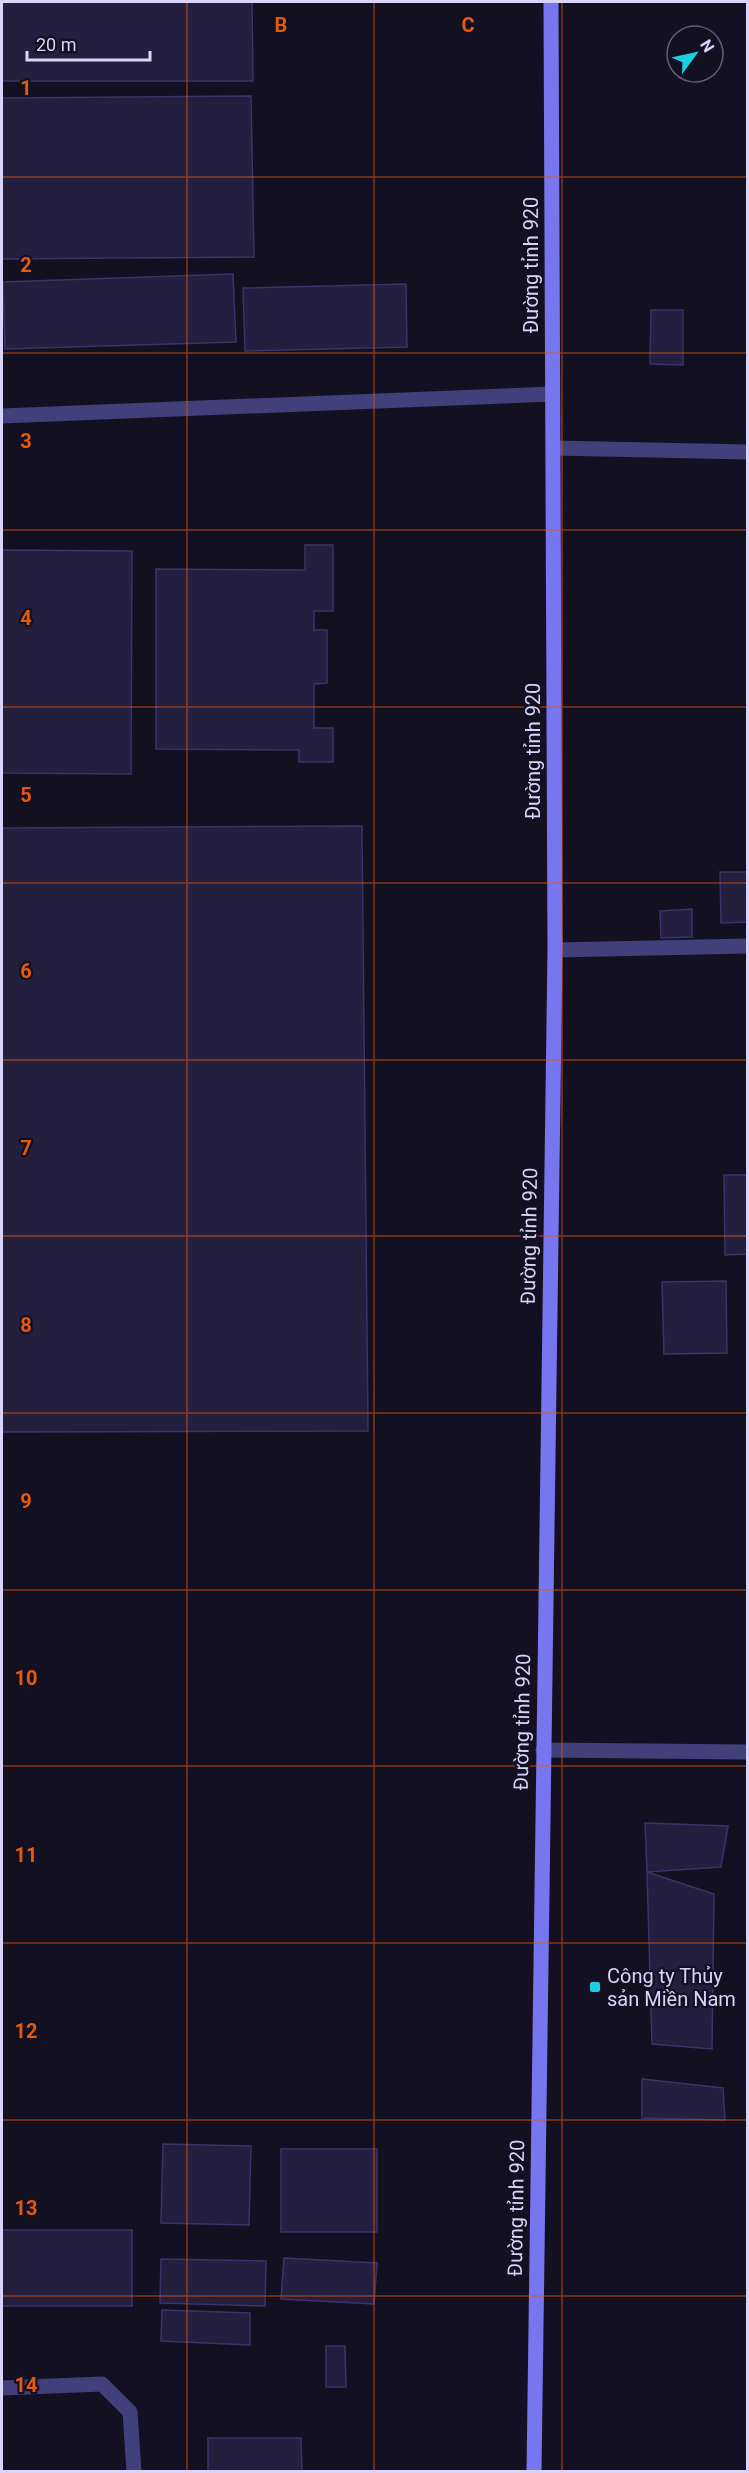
<svg xmlns="http://www.w3.org/2000/svg" width="749" height="2473" viewBox="0 0 749 2473" font-family="Roboto,sans-serif">
<style>
.building{fill:#241e3f;stroke:#3d3369;stroke-width:1.5}
.lines{fill:none;stroke-linecap:round;stroke-linejoin:round}
.service{stroke:#42407a;stroke-width:15}
.minor{stroke:#42407a;stroke-width:15}
.tertiary{stroke:#42407a;stroke-width:15}
.secondary{stroke:#7876ef;stroke-width:15}
.grid{fill:none;stroke:#e8590c;stroke-width:1.5;stroke-opacity:0.55}
.poi-dot{fill:#1acfe0;stroke:#131021;stroke-width:2}
.labels{text-anchor:middle;dominant-baseline:central;stroke-width:4.5;stroke-linejoin:round;paint-order:stroke}
.street-label{font-size:20px;fill:#d8d4fa;stroke:#131021}
.poi-label{font-size:20px;fill:#d8d4fa;stroke:#131021;text-anchor:start}
.grid-label{font-size:20px;text-anchor:middle;font-weight:bold;fill:#e8590c;stroke:#131021;stroke-width:4.5;stroke-linejoin:round;paint-order:stroke}
</style>
<rect width="100%" height="100%" fill="#131021"/>
<path class="building" d="M2 2H252L253 81H2Z
M251 96 254 257 2 259V98Z
M233 274 236 342 5 349 3 282Z
M406 284 407 347 245 351 243 288Z
M651 310H683V365L650 364Z
M305 545H333V611H314V630H327V683L314 684V728H333V762H299V750L156 749V569L305 570Z
M2 550 132 551 131 774 2 773Z
M362 826 368 1431 2 1432V828Z
M720 872H748V922L721 923Z
M692 909V937L661 938 660 911Z
M724 1175H748V1254L725 1255Z
M726 1281 727 1353 664 1354 662 1282Z
M645 1823 728 1826 721 1867 647 1872Z
M647 1872 714 1894 712 2049 652 2044Z
M642 2079 723 2088 725 2120 642 2118Z
M163 2144 251 2146 249 2225 161 2223Z
M281 2149H377V2232H281Z
M2 2230H132V2306H2Z
M284 2258 377 2263 374 2304 281 2299Z
M161 2259 266 2261 265 2306 160 2303Z
M162 2310 250 2313V2345L161 2341Z
M326 2346H345L346 2387H326Z
M208 2438H301L302 2472H208Z"/>
<g class="lines">
<path class="service" d="M555 950 748 946
M543 1750 748 1752
M2 2388 102 2384 130 2412 134 2472"/>
<path class="minor" d="M553 448 748 452"/>
<path class="tertiary" d="M2 416 552 394"/>
<path class="secondary" d="M534 2472 555 950 551 2"/>
</g>
<path class="grid" d="M187 2V2472M374 2V2472M562 2V2472M2 177H748M2 353H748M2 530H748M2 707H748M2 883H748M2 1060H748M2 1236H748M2 1413H748M2 1590H748M2 1766H748M2 1943H748M2 2120H748M2 2296H748"/>
<rect class="poi-dot" x="589" y="1981" width="12" height="12" rx="3"/>
<g class="labels">
<g class="street-label">
<text transform="translate(531 265) rotate(-90)">Đường tỉnh 920</text>
<text transform="translate(533 751) rotate(-90)">Đường tỉnh 920</text>
<text transform="translate(529 1236) rotate(-89)">Đường tỉnh 920</text>
<text transform="translate(522 1722) rotate(-89)">Đường tỉnh 920</text>
<text transform="translate(516 2208) rotate(-89)">Đường tỉnh 920</text>
</g>
<g class="poi-label">
<text x="607" y="1976">Công ty Thủy<tspan x="607" dy="23">sản Miền Nam</tspan></text>
</g>
</g>
<g class="grid-label">
<text x="281" y="32">B</text>
<text x="468" y="32">C</text>
<text x="26" y="95">1</text>
<text x="26" y="272">2</text>
<text x="26" y="448">3</text>
<text x="26" y="625">4</text>
<text x="26" y="802">5</text>
<text x="26" y="978">6</text>
<text x="26" y="1155">7</text>
<text x="26" y="1332">8</text>
<text x="26" y="1508">9</text>
<text x="26" y="1685">10</text>
<text x="26" y="1862">11</text>
<text x="26" y="2038">12</text>
<text x="26" y="2215">13</text>
<text x="26" y="2392">14</text>
</g>
<rect width="749" height="2473" fill="none" stroke="#d8d4fa" stroke-width="6"/>
<g transform="translate(695 54) rotate(57)"><circle r="28" fill="#131021" stroke="#625e78" stroke-width="1.5"/>
<path d="M0-4.5L10 22L0 15L-10 22Z" fill="#1acfe0"/>
<text y="-9" font-size="16" font-weight="bold" text-anchor="middle" fill="#d8d4fa">N</text>
</g>
<path d="M27 51v9h123v-9" fill="none" stroke="#d8d4fa" stroke-width="3"/>
<text x="36" y="51" font-size="18" fill="#d8d4fa" stroke="#131021" stroke-width="4.5" paint-order="stroke">20 m</text>
</svg>
